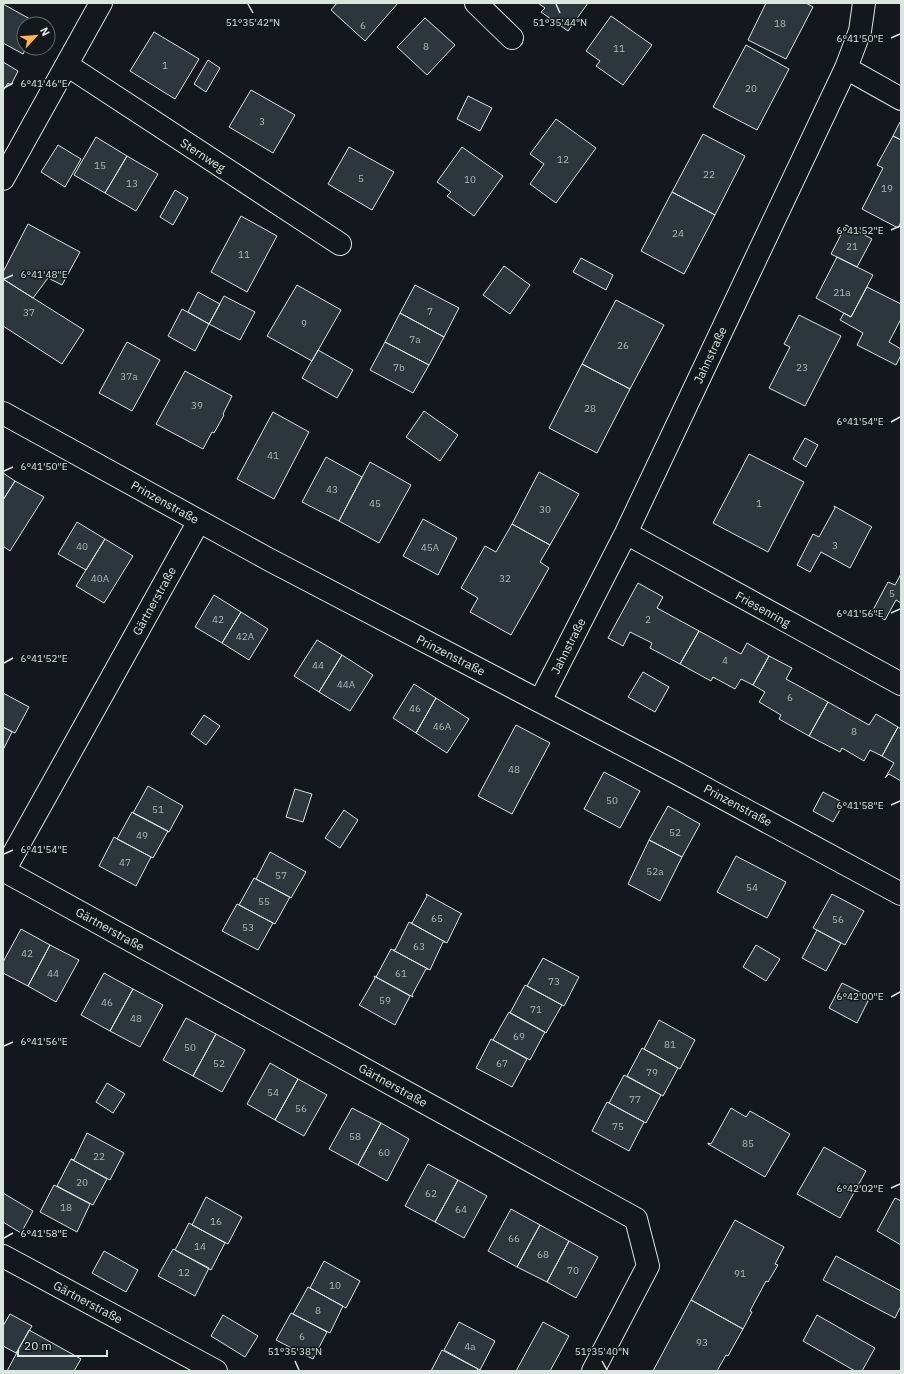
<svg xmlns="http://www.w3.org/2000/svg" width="904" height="1374" viewBox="0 0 904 1374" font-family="'IBM Plex Sans',sans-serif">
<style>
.building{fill:#2c363c;stroke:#d8e6dc}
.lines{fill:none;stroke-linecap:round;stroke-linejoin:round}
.minor-casing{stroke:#d8e6dc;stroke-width:24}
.minor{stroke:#14181c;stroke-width:22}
.ticks{fill:none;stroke:#d8e6dc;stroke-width:1.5}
.labels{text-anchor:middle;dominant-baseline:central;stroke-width:3;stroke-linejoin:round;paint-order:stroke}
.number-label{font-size:10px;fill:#adbab4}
.street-label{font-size:12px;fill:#d8e6dc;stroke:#14181c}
.ticks-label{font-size:10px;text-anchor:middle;fill:#d8e6dc;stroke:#14181c;stroke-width:3;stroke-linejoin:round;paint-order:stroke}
</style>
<rect width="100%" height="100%" fill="#14181c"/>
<path class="building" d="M337 3H398L365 41 331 10Z
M538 3H588L568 31 541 12 545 8Z
M766 3H806L813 7 786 59 748 40Z
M3 4 39 24H24V48H26L23 54 3 43Z
M611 16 652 45 623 85 596 66 600 61 586 51Z
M425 18 455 45 427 75 397 47Z
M154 32 199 59 175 99 130 71Z
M746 45 789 69 757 130 713 107Z
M208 60 220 68 206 92 194 84Z
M3 62 18 71 11 85 8 83 3 91Z
M251 90 295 115 273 153 229 127Z
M468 96 492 108 480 131 457 119Z
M556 119 596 148 556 203 530 184 544 164 530 154Z
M900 122 901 123V140L893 136Z
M703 134 745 156 715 215 672 192Z
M893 136 901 140V222L898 228 862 209 883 168 877 165Z
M96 137 127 156 105 193 74 175Z
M58 145 81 159 65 187 41 172Z
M349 147 394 172 372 210 328 184Z
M462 147 503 176 474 216 447 196 451 192 437 182Z
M127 156 158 174 136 211 105 193Z
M175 190 188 198 173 225 160 217Z
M672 192 715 215 684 274 641 251Z
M241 216 277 236 247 292 211 272Z
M28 224 80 252 62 285 48 278 33 298 3 279V272Z
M846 225 872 239 857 267 831 254Z
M837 257 873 275 851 317 816 298Z
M581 258 613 275 606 290 573 272Z
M504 266 530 285 510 314 483 295Z
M3 279 84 330 62 364 3 326Z
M297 285 341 310 312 361 267 336Z
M415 285 459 308 444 337 400 313Z
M867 287 901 304V319L889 342 901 349V355L896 365 857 345 863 333 840 320 844 313 851 317Z
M198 292 220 304 209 324 188 312Z
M224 296 255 312 240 340 209 324Z
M616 300 664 325 630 389 582 364Z
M182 309 209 324 195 351 168 336Z
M400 313 444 337 429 365 385 342Z
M799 315 841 336 805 406 769 388 790 347 784 344Z
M127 342 160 360 132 411 99 393Z
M385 342 429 365 413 393 370 370Z
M318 350 353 370 337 398 302 378Z
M582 364 630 389 597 453 549 428Z
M185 371 232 396 223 414 224 415 214 433 212 432 203 449 156 424Z
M424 411 458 435 440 461 406 437Z
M273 412 309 432 274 499 237 479Z
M805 438 818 445 806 467 793 459Z
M749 454 804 482 768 552 713 523Z
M326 457 362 477 339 521 302 502Z
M370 462 411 485 379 543 339 521Z
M539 472 579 494 550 545 512 524Z
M3 473 15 481 3 500Z
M15 481 44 497 10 551 3 546V500Z
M834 506 872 527 871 528 850 568 821 552 810 572 797 565 813 534 819 537 835 508Z
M423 519 457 538 438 575 403 556Z
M77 522 105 539 86 570 58 554Z
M512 524 550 545 540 562 549 568 511 635 470 612 478 598 461 588 485 546 496 552Z
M105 539 133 556 104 603 76 586Z
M901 574V603L896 600 885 620 872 612 888 582 895 585Z
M638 583 663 597 657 608 699 631 680 664 650 648 652 643 630 632 623 646 608 638Z
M214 595 241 612 222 643 195 627Z
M241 612 268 629 249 660 222 643Z
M699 631 741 654 747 643 769 656 753 685 741 679 735 689 713 677 711 681 680 664Z
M317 640 342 655 319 692 294 676Z
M342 655 373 675 350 711 319 692Z
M769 656 792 668 786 679 828 702 809 736 779 719 781 715 759 702 765 692 753 685Z
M643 672 669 687 655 712 628 697Z
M414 684 436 698 416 733 393 718Z
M3 693 29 707 15 733 3 727Z
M436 698 469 719 447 753 416 733Z
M828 702 869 725 876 714 898 727 882 756 870 750 864 761 842 748 840 752 809 736Z
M204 715 220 726 206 745 191 734Z
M516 725 550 743 512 814 478 796Z
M3 727 12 732 3 750Z
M898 727 901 729V781L889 774 885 778 894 763 882 756Z
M604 772 640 791 620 828 584 809Z
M148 786 183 806 169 832 133 813Z
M295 789 312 794 303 822 286 817Z
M823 792 844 803 833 822 813 811Z
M668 806 700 824 682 857 649 840Z
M344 810 358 820 340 848 325 838Z
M132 812 168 831 153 858 117 839Z
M114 837 151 857 136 886 99 866Z
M649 840 682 857 660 901 628 884Z
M270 852 306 872 291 898 256 879Z
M736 856 786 882 767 918 717 892Z
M254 878 290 897 275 924 239 905Z
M426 894 462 914H461L447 943 411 923H412L427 896Z
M832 894 864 911 845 945 813 928Z
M237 904 273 923 258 950 222 931Z
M409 922 445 942H443L430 970 393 950H395Z
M21 929 50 945 28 986 3 973V962Z
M817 930 841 943 826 971 802 958Z
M50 945 79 960 56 1002 28 986Z
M756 945 780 959 766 981 743 967Z
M391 949 428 969H426L412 995 413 997 376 977Z
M543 958 579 977 564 1006 527 986Z
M104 973 133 989 110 1031 81 1015Z
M374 976 410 996 395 1025 359 1005 360 1004 375 978Z
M842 983 870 997 857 1023 829 1008Z
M525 985 562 1005 546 1033 510 1013Z
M133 989 163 1005 140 1047 110 1031Z
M509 1012 545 1032 530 1060 493 1040Z
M186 1018 216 1034 193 1076 163 1060Z
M659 1020 695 1040 680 1069 644 1049Z
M216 1034 245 1050 222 1092 193 1076Z
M491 1039 527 1059 512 1087 476 1068Z
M642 1048 678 1068 663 1096 627 1076Z
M270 1063 298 1079 275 1120 247 1104Z
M624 1075 661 1095 646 1123 609 1103Z
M298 1079 327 1095 304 1136 275 1120Z
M107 1083 125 1094 113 1113 96 1102Z
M607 1102 644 1122 629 1151 592 1131Z
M352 1108 381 1123 358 1165 329 1149Z
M731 1108 746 1117 750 1111 790 1134 765 1177 708 1144V1143L711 1144Z
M381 1123 409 1139 387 1181 358 1165Z
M87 1133 124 1153 110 1180 71 1159 74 1160Z
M824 1147 866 1171 840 1218 797 1194Z
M71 1159 107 1179 93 1205 57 1186Z
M428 1164 458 1180 435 1222 405 1206Z
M458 1180 487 1196 464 1238 435 1222Z
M54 1185 90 1204 77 1232 40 1212Z
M3 1193 33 1211 21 1233 3 1222Z
M206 1197 242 1217 228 1244 192 1225Z
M895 1198 901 1201V1245L877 1231Z
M511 1209 540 1225 517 1267 488 1251Z
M735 1220 784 1247 775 1264 778 1265 768 1282 766 1281 750 1311 752 1312 743 1329 691 1300Z
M189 1223 225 1243 211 1270 175 1250Z
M540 1225 569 1241 547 1282 517 1267Z
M569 1241 598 1257 576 1298 547 1282Z
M173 1249 209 1268 195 1296 158 1276Z
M104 1251 138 1270 126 1292 92 1273Z
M836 1256 901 1291V1306L895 1318 823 1280Z
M324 1261 360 1281 346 1308 310 1288Z
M308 1287 343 1306 330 1333 293 1314Z
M691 1300 743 1329 728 1356 726 1355 717 1371H653Z
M291 1313 327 1332 313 1359 276 1340Z
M10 1314 32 1326 16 1353 3 1346V1326Z
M223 1315 258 1336 245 1357 211 1336Z
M817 1315 875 1348 862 1371H855L803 1341Z
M459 1322 495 1341 480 1370 444 1350Z
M543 1322 569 1336 550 1371H516Z
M29 1330 81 1359 74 1371H7Z
M442 1350 478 1369 476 1371H431Z"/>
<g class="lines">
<defs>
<path id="minor" d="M476 3 512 38
M67 65 340 244
M846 68 901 99
M3 179 101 3
M3 413 268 559 675 772 901 894
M626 533 901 684
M540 701 626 533 846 68 860 31 864 3
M3 870 636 1219 648 1266 593 1371
M4 871 199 521
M3 1256 216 1371"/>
</defs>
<use href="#minor" class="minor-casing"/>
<use href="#minor" class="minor"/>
</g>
<path class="ticks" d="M248 4 253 13M556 4 560 13M891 38 900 34M4 88 13 83M891 230 900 226M4 279 13 275M891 422 900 417M4 471 13 467M891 613 900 609M4 663 13 658M891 805 900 801M4 854 13 850M891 997 900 992M4 1046 13 1042M891 1188 900 1184M4 1238 13 1233M295 1361 299 1370M602 1361 607 1370"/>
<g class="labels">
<g class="number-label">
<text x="780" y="23">18</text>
<text x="363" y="25">6</text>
<text x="426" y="46">8</text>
<text x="619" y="48">11</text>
<text x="165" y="65">1</text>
<text x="751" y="88">20</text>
<text x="262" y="121">3</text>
<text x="563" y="159">12</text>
<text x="100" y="165">15</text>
<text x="709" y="174">22</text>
<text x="361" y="178">5</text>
<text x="470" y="179">10</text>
<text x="132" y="183">13</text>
<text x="887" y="188">19</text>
<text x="678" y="233">24</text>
<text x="852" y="246">21</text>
<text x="244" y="254">11</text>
<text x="842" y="292">21a</text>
<text x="430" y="311">7</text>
<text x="29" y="312">37</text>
<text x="304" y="323">9</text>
<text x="415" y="339">7a</text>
<text x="623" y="345">26</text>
<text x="399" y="367">7b</text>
<text x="802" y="367">23</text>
<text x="129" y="376">37a</text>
<text x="197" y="405">39</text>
<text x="590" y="408">28</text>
<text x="273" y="455">41</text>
<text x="332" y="489">43</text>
<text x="375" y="503">45</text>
<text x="759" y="503">1</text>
<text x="545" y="509">30</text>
<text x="835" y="545">3</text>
<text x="82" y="546">40</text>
<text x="430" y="547">45A</text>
<text x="100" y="578">40A</text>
<text x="505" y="578">32</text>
<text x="892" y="593">5</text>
<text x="218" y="619">42</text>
<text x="648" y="619">2</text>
<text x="245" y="636">42A</text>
<text x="725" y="660">4</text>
<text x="318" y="665">44</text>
<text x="346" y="684">44A</text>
<text x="790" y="697">6</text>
<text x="415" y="708">46</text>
<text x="442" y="726">46A</text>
<text x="854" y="731">8</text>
<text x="514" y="769">48</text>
<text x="612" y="800">50</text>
<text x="158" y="809">51</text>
<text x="675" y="832">52</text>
<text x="142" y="835">49</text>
<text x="125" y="862">47</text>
<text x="655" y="871">52a</text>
<text x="281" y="875">57</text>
<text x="752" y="887">54</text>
<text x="264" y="901">55</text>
<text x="437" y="918">65</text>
<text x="838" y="919">56</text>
<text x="248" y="927">53</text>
<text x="419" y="946">63</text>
<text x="27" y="953">42</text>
<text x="53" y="973">44</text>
<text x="401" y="973">61</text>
<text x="554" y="981">73</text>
<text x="385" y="1000">59</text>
<text x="107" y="1002">46</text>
<text x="536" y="1009">71</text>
<text x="136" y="1018">48</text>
<text x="519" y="1036">69</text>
<text x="670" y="1044">81</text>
<text x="190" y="1047">50</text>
<text x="219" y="1063">52</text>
<text x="502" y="1063">67</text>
<text x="652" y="1072">79</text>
<text x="273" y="1092">54</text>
<text x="635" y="1099">77</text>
<text x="301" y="1108">56</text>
<text x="618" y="1126">75</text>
<text x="355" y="1136">58</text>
<text x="748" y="1143">85</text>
<text x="384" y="1152">60</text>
<text x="99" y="1156">22</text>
<text x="82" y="1182">20</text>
<text x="431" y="1193">62</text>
<text x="66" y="1207">18</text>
<text x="461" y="1209">64</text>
<text x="216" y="1221">16</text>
<text x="514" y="1238">66</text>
<text x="200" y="1246">14</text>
<text x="543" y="1254">68</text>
<text x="573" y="1270">70</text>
<text x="184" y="1272">12</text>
<text x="740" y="1273">91</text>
<text x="335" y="1285">10</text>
<text x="318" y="1310">8</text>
<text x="302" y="1336">6</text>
<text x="702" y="1342">93</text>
<text x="470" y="1346">4a</text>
</g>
<g class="street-label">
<text transform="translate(203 155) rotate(33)">Sternweg</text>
<text transform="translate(710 355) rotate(-65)">Jahnstraße</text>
<text transform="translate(165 502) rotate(29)">Prinzenstraße</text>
<text transform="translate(154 601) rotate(-61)">Gärtnerstraße</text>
<text transform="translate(763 609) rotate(29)">Friesenring</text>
<text transform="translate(568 646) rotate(-63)">Jahnstraße</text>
<text transform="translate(451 655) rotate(27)">Prinzenstraße</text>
<text transform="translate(738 805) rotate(28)">Prinzenstraße</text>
<text transform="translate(110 929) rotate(29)">Gärtnerstraße</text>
<text transform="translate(393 1085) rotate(29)">Gärtnerstraße</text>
<text transform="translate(88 1302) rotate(28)">Gärtnerstraße</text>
</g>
</g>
<g class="ticks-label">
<text x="253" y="26">51°35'42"N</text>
<text x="560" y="26">51°35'44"N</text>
<text x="860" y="42">6°41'50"E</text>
<text x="44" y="87">6°41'46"E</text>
<text x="860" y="234">6°41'52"E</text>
<text x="44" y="278">6°41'48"E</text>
<text x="860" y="425">6°41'54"E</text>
<text x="44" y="470">6°41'50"E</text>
<text x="860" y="617">6°41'56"E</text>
<text x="44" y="662">6°41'52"E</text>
<text x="860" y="809">6°41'58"E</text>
<text x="44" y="853">6°41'54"E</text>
<text x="860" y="1000">6°42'00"E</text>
<text x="44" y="1045">6°41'56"E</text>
<text x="860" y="1192">6°42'02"E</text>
<text x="44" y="1237">6°41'58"E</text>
<text x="295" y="1355">51°35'38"N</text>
<text x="602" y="1355">51°35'40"N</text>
</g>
<rect width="904" height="1374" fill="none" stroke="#d8e6dc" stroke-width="8"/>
<g transform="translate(36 36) rotate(64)"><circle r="19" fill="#14181c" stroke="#626a69"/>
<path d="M0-3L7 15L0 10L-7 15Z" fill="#ffb74d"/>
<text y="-6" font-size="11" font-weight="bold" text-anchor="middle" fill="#d8e6dc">N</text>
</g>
<path d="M18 1350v6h89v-6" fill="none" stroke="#d8e6dc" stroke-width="2"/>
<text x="24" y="1350" font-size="12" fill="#d8e6dc" stroke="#14181c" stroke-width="3" paint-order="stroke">20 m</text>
</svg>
